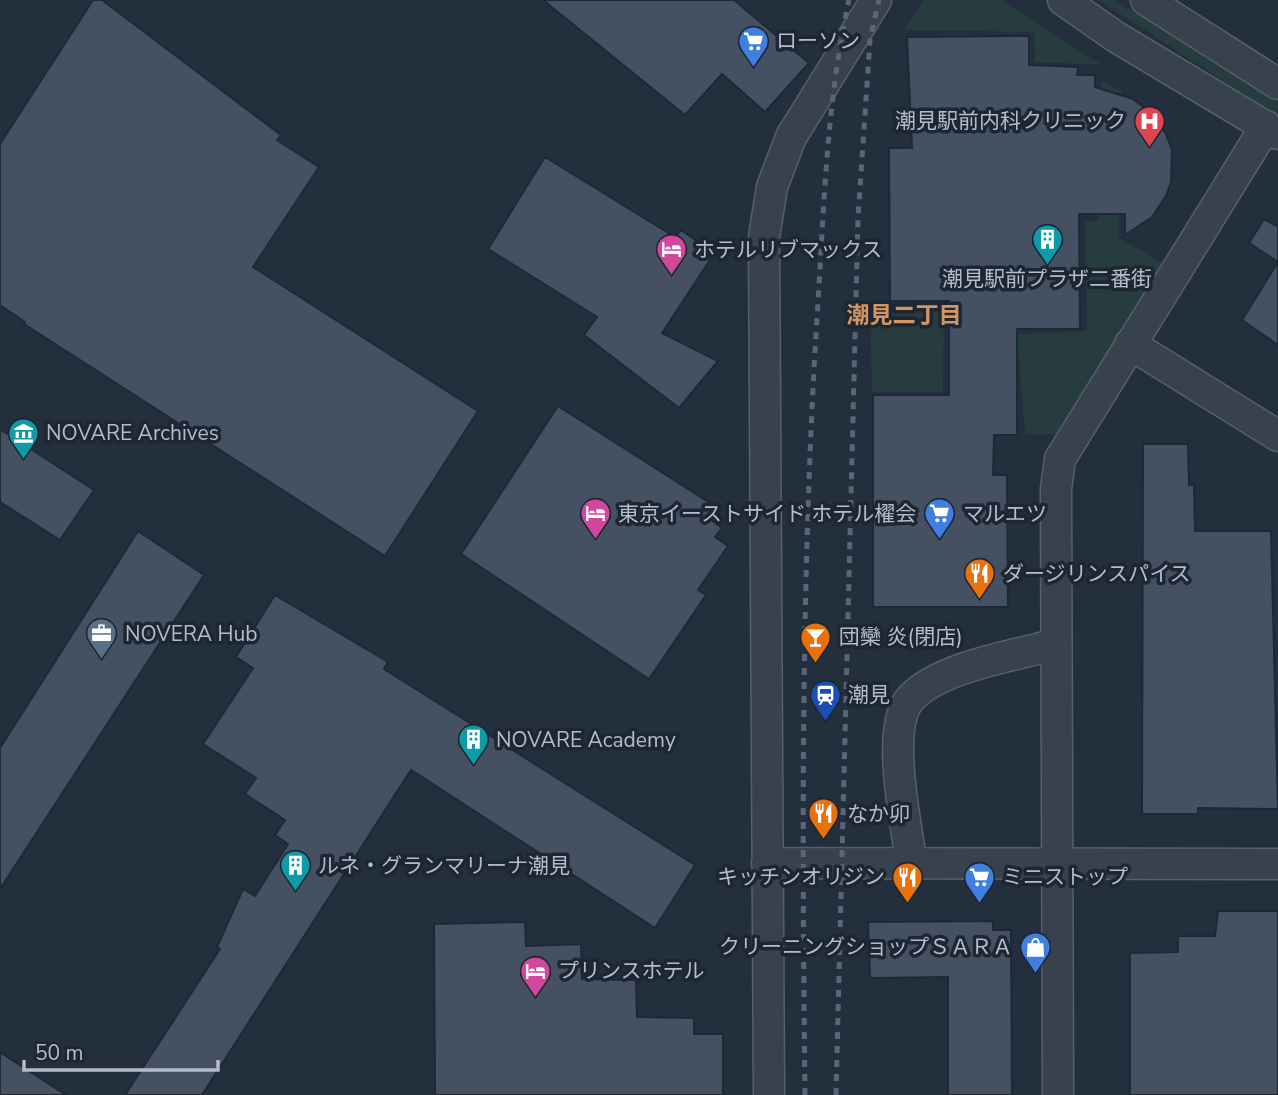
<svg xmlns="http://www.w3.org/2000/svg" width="1278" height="1095" viewBox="0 0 1278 1095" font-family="'Nunito Sans','Noto Sans JP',sans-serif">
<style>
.green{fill:#263c3f}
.building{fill:#455162;stroke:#1f2835;stroke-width:2}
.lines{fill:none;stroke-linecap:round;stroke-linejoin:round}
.tertiary-casing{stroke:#565f6c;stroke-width:33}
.tertiary{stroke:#38414e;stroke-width:30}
.rail{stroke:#5a6575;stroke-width:5;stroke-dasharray:7 7;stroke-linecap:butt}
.labels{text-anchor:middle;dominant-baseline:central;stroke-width:7;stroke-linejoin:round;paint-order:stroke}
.poi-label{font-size:21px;fill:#b4bcc9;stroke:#1d2633;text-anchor:start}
.neighbourhood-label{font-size:23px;font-weight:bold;fill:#d59563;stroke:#1d2633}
</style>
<rect width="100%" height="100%" fill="#242f3e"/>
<path class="green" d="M924 0H1001L1102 65 1035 62 1034 32 904 30Z
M1099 0H1115L1278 103V117Z
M1101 81 1122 91 1119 238 1166 265 1064 434H1025L1017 334 1087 331 1085 222 1098 220Z
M870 304 944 306 943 392H872Z"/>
<path class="building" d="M93 0H102L281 135 277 140 319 167 253 267 478 411 385 556 24 324 25 322 0 305V144Z
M543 0H734L809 63 765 112 722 74 685 115Z
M1029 36V65L1078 67 1077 75H1095V87L1133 99 1150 112 1166 134 1172 150 1171 182 1166 196 1152 217 1125 235V214H1079L1080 329H1017V435H994L993 475H1007L1008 607H873V395H949V301H890L889 148H912L907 37Z
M545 157 675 237 681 230 701 244 703 254 710 260 662 333 718 361 679 408 584 335 597 317 488 249Z
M1264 219 1278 227V345L1242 320 1278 262 1249 243Z
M558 406 721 510 713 521 722 528 715 537 728 546 698 590 706 595 649 679 461 554Z
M0 429 94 490 60 540 0 502Z
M1143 444H1188L1189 485H1194L1195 531H1271L1278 809 1198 808V814H1142Z
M138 531 204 575 0 889V748Z
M275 595 388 662 384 669 695 865 655 928 411 770 202 1095H125L220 949 217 947 243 889 255 896 288 844 275 835 285 820 245 794 256 778 203 744 253 668 236 657Z
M1218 911H1278V1095H1130V953L1178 952V936H1215Z
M993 921V930H1011L1012 1095H948V977L870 978 868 922Z
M525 922 526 946 581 944 582 979 636 980 637 1017 694 1018V1034H723V1095H435L434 924Z
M0 1052 66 1095H0Z"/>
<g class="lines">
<defs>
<path id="tertiary" d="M1063 0 1116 37 1278 134
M1146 0 1278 84
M1130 344 1278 436
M767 863 1278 864
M912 866C907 828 884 727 911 698 941 666 1015 656 1056 644
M769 1095 764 237 772 187 791 137 876 0
M1058 1095 1056 489 1060 459 1266 126"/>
</defs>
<use href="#tertiary" class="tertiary-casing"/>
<use href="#tertiary" class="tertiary"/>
<path class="rail" d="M805 1095C802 836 801 576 817 318 824 211 826 104 849 0
M836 1095 858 218 870 40 879 0"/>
</g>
<defs>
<symbol id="supermarket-pin" viewBox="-11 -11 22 30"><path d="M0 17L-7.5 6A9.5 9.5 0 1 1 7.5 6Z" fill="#3f7fe0" stroke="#1d2633"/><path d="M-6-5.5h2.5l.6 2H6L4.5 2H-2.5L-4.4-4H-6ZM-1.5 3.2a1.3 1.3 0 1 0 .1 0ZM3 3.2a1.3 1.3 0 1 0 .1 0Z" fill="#fff"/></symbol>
<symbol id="hospital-pin" viewBox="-11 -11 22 30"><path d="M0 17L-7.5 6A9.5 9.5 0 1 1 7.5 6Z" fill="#e0444e" stroke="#1d2633"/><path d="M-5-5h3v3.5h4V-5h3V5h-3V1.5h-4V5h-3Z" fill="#fff"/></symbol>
<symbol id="building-pin" viewBox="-11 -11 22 30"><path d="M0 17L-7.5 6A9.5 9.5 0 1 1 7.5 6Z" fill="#0f9aa8" stroke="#1d2633"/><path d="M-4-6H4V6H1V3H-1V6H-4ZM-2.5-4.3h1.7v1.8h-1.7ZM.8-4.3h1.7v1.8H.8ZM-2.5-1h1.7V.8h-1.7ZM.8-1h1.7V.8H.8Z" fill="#fff"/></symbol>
<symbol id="hotel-pin" viewBox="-11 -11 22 30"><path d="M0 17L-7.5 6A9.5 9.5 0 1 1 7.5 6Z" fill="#d1479c" stroke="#1d2633"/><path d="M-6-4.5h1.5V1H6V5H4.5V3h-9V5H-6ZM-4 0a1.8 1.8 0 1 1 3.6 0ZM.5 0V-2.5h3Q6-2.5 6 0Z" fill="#fff"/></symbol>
<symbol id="museum-pin" viewBox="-11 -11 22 30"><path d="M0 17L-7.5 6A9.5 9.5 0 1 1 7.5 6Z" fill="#0f9aa8" stroke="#1d2633"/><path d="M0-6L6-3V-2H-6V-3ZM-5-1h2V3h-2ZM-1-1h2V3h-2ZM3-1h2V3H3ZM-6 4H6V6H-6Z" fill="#fff"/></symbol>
<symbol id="restaurant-pin" viewBox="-11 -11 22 30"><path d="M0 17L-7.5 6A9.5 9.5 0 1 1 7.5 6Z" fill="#e8710a" stroke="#1d2633"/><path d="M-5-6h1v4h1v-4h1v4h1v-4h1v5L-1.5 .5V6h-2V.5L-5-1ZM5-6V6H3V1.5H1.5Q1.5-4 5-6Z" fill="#fff"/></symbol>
<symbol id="office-pin" viewBox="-11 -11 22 30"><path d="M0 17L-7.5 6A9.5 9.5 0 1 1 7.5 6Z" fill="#5c6f8a" stroke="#1d2633"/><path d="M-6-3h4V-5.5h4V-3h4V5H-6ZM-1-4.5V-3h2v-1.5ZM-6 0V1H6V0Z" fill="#fff"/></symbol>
<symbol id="bar-pin" viewBox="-11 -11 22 30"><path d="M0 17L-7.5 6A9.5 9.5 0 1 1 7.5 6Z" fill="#e8710a" stroke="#1d2633"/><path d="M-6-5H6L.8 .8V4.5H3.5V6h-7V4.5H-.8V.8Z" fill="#fff"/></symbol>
<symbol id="station-pin" viewBox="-11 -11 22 30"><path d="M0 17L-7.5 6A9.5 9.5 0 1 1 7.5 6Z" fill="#1a4fb4" stroke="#1d2633"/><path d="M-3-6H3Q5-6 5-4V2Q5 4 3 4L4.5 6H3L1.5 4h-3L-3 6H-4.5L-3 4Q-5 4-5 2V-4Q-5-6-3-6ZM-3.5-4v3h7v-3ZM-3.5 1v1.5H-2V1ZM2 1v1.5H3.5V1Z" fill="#fff"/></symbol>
<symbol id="shop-pin" viewBox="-11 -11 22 30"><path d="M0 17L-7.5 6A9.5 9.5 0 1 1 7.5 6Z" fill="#3f7fe0" stroke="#1d2633"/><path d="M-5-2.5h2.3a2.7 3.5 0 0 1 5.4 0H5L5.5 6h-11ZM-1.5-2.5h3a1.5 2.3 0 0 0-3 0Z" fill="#fff"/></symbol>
</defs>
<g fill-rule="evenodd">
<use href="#supermarket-pin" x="736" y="24" width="35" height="47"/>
<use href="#hospital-pin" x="1132" y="104" width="35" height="47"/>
<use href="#building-pin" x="1030" y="222" width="35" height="47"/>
<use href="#hotel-pin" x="654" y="232" width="35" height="47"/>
<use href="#museum-pin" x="6" y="416" width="35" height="47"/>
<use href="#hotel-pin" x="578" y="496" width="35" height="47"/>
<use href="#supermarket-pin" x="922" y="496" width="35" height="47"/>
<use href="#restaurant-pin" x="962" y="556" width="35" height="47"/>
<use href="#office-pin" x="84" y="616" width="35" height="47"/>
<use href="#bar-pin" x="798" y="620" width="35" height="47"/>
<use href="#station-pin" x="808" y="678" width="35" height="47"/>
<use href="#building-pin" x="456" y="722" width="35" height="47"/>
<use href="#restaurant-pin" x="806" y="796" width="35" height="47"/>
<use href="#building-pin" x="278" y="848" width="35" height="47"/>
<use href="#restaurant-pin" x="890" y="860" width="35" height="47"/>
<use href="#supermarket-pin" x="962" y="860" width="35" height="47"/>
<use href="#shop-pin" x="1018" y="930" width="35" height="47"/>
<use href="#hotel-pin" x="518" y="954" width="35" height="47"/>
</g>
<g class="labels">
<g class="poi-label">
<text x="776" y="41">ローソン</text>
<text x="1126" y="121" text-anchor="end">潮見駅前内科クリニック</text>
<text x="694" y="250">ホテルリブマックス</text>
<text x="1047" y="279" text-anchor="middle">潮見駅前プラザ二番街</text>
<text x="46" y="433">NOVARE Archives</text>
<text x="618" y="514">東京イーストサイド ホテル櫂会</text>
<text x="963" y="514">マルエツ</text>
<text x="1003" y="574">ダージリンスパイス</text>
<text x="125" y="634">NOVERA Hub</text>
<text x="839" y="637">団欒 炎(閉店)</text>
<text x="848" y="695">潮見</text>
<text x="496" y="740">NOVARE Academy</text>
<text x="847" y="814">なか卯</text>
<text x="318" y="866">ルネ・グランマリーナ潮見</text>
<text x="885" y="877" text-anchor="end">キッチンオリジン</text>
<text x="1002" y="877">ミニストップ</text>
<text x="1013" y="947" text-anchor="end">クリーニングショップＳＡＲＡ</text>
<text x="558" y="971">プリンスホテル</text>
</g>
<g class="neighbourhood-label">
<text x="904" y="315">潮見二丁目</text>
</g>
</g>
<path d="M24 1060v10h194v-10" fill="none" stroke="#b4bcc9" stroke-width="3.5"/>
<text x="35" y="1060" font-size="21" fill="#b4bcc9" stroke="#1d2633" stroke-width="5" paint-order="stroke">50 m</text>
</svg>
